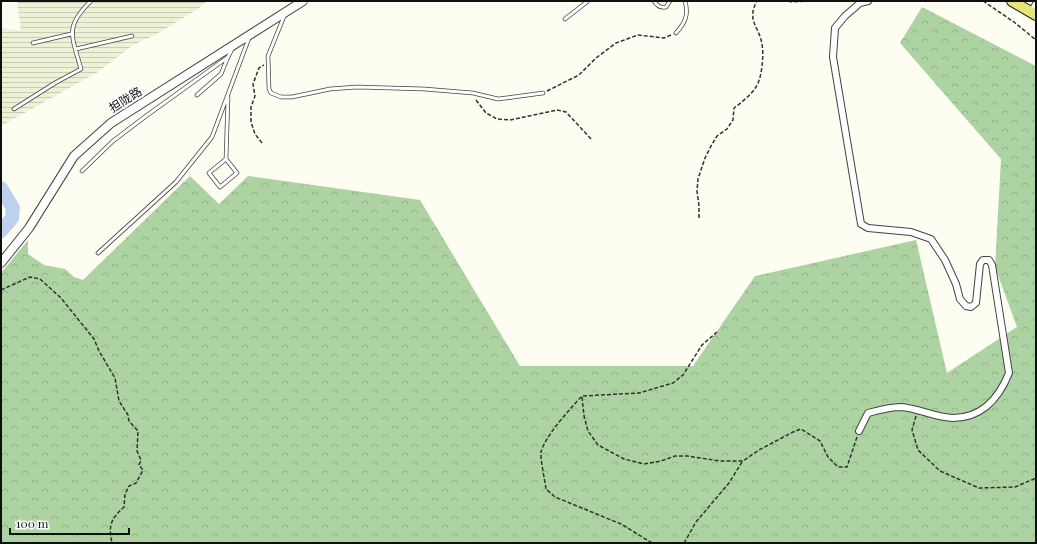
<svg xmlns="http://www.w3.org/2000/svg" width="1037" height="544" viewBox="0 0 1037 544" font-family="'Playfair Display','Noto Sans SC',serif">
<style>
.farmland{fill:url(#farmland-rules)}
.forest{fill:url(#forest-crowns)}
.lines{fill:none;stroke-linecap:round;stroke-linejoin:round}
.river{stroke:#bdd1ee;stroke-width:14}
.service-casing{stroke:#424242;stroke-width:4.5}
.minor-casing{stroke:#424242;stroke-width:8}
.tertiary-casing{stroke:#424242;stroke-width:10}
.primary-casing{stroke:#202020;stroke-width:12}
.path{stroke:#313131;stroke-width:1.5;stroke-dasharray:4 2;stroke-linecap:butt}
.service{stroke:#fff;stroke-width:3}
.minor{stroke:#fff;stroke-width:6}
.tertiary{stroke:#fff;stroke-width:8}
.primary{stroke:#e7e478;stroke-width:10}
.labels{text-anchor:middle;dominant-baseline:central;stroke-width:4;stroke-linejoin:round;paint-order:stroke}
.street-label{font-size:12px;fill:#0f0f0f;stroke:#fff}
</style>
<defs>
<pattern id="farmland-rules" width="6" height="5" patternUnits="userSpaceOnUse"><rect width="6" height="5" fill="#edf1d5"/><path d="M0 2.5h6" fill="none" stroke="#cacdb6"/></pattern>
<pattern id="forest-crowns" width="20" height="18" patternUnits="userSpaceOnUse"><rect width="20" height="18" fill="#acd3a1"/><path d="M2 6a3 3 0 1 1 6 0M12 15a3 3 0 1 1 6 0" fill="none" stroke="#93b489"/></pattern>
</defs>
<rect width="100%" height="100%" fill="#fdfdf2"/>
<path class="farmland" d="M17 1H207L198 9 155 35 133 45 98 72 1 126V28L21 31Z"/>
<path class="forest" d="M922 7 1036 66V543H1V273L28 240V254L44 265 65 269 74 277 83 280 190 176 219 204 248 176 420 200 520 366H693L755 276 916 240 947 373 1017 327 995 267 1001 159 900 43Z"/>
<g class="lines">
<path class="river" d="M1 188 13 208 12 218 1 231"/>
<defs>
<path id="service" d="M654 1C657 6 661 8 666 7L670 1
M285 14 268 56 269 89 271 93 281 97H292L330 89 357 87 424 89 473 93 498 99 543 93
M565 19 588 1
M676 33C685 23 689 15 685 1
M33 43 71 34
M76 49 132 36
M197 95 221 74 228 57
M14 109 55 83 81 69C72 36 64 27 91 1
M226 159 237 173 220 187 209 173 226 159 228 97
M82 171 113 141 146 116 228 57 232 49
M98 253 176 182 212 137 249 38"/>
<path id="minor" d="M1031 12 1036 4
M859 431 868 413C879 410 890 407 901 407 918 408 936 418 953 418 982 418 999 398 1009 373L992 265 989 260H983L980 264 976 303 971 307 966 306 960 299 956 284 945 260 931 239 911 232 868 228 861 224 833 57 835 28 845 16 860 3 868 1"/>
<path id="tertiary" d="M1 263 29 228 74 156 111 123 303 1"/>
<path id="primary" d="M1012 1 1036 15"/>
</defs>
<use href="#service" class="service-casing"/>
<use href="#minor" class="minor-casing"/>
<use href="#tertiary" class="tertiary-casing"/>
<use href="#primary" class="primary-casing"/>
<path class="path" d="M788 1 792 2 807 1
M983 1 1014 22 1036 40
M547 91 579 75 596 58 616 43 638 35 664 38 671 35
M476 100 486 113 497 119 510 120 557 110 566 112 592 140
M262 143 255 134 251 122V107L255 96 253 84 259 68 264 65
M699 218V206L697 191 698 179 705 158 711 146 717 136 727 129 733 120 734 108C742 102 751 95 756 87 762 78 764 55 762 44 759 26 746 21 757 1
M1 290 30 277 40 279 61 298 94 339 99 351 115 378 119 401 128 415 129 421 138 431 137 451 141 460 139 465 143 470 136 483 129 486 125 494 124 507C111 519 108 525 112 543
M582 397 584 416 588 431 598 445 624 459 644 464 661 461 675 456H687L720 461H743L759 450 793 432 801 429 820 441 828 457 838 467H847L857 437
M916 416 912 430 918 450 940 471 979 488 1015 487 1036 478
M652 543 621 524 555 497 546 489C545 481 540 458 541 452 545 436 570 409 582 396L639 393 673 383 683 375 702 345 717 332
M684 543 696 522 729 483 742 462"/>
<use href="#service" class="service"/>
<use href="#minor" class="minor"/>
<use href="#tertiary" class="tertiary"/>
<use href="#primary" class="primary"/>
</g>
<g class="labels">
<g class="street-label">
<text transform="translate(125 99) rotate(-32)">担陇路</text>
</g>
</g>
<rect width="1037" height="544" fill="none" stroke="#0f0f0f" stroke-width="4"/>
<path d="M10 528v6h119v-6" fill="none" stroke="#0f0f0f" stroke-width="2"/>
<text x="16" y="528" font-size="12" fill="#0f0f0f" stroke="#ffffff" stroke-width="3" paint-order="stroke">100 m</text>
</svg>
